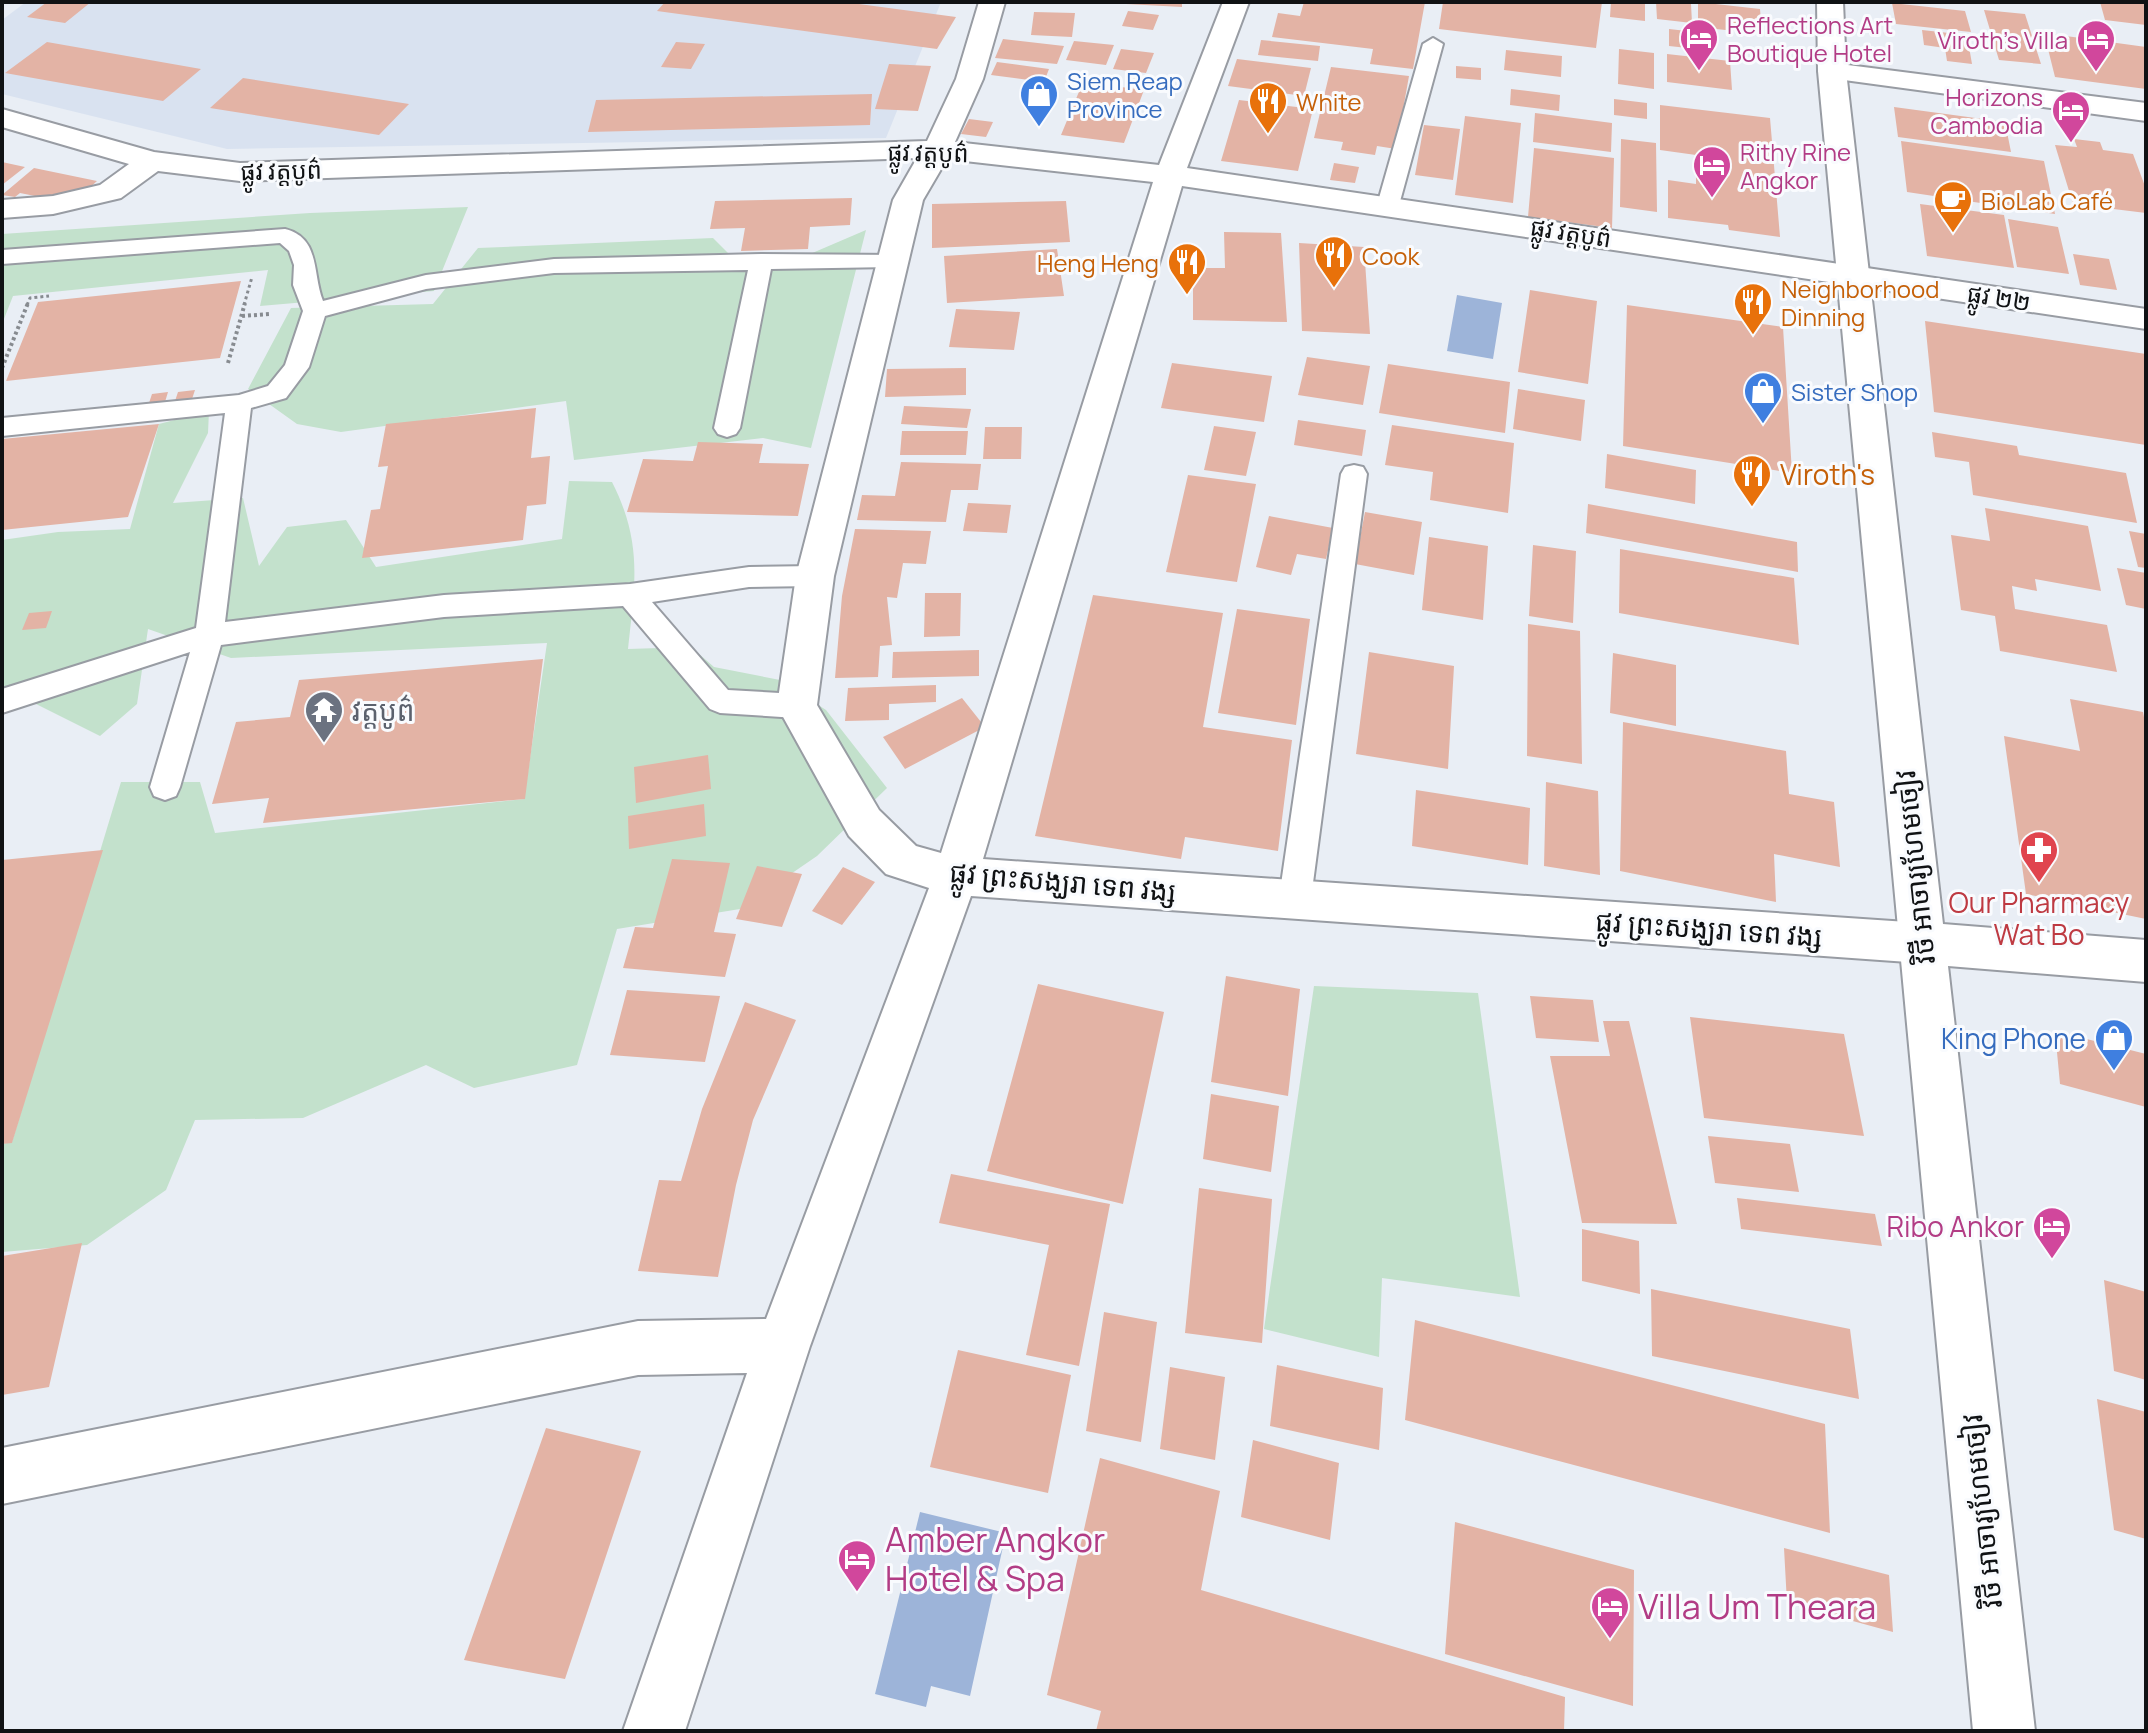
<svg xmlns="http://www.w3.org/2000/svg" width="2148" height="1733" viewBox="0 0 2148 1733" font-family="Manrope,'Noto Sans Khmer',sans-serif">
<style>
.built{fill:#d9e2f0}
.green{fill:#c3e1cc}
.water{fill:#9db4d9}
.building{fill:#e3b3a5}
.lines{fill:none;stroke-linecap:round;stroke-linejoin:round}
.lane-casing{stroke:#989ca3;stroke-width:4}
.street-casing{stroke:#989ca3;stroke-width:4}
.secondary-casing{stroke:#989ca3;stroke-width:4}
.path-far1{stroke:#878b90;stroke-width:3;stroke-dasharray:3 3;stroke-linecap:butt}
.path{stroke:#878b90;stroke-width:4;stroke-dasharray:3 3;stroke-linecap:butt}
.lane{fill:#fff;fill-rule:evenodd}
.street{fill:#fff;fill-rule:evenodd}
.secondary{fill:#fff;fill-rule:evenodd}
.labels{text-anchor:middle;dominant-baseline:central;stroke-width:6;stroke-linejoin:round;paint-order:stroke}
.far-hotel-label{font-size:24px;fill:#b23c85;stroke:#f9fbfe;text-anchor:start}
.far-shop-label{font-size:24px;fill:#366cbe;stroke:#f9fbfe;text-anchor:start}
.far-food-label{font-size:24px;fill:#c56008;stroke:#f9fbfe;text-anchor:start}
.far-street-label{font-size:24px;fill:#101214;stroke:#f9fbfe}
.food-label{font-size:28px;fill:#c56008;stroke:#f9fbfe;text-anchor:start}
.worship-label{font-size:28px;fill:#5b616d;stroke:#f9fbfe;text-anchor:start}
.street-label{font-size:28px;fill:#101214;stroke:#f9fbfe}
.health-label{font-size:28px;fill:#be3a42;stroke:#f9fbfe}
.shop-label{font-size:28px;fill:#366cbe;stroke:#f9fbfe;text-anchor:end}
.hotel-label{font-size:28px;fill:#b23c85;stroke:#f9fbfe;text-anchor:end}
.near-hotel-label{font-size:34px;fill:#b23c85;stroke:#f9fbfe;text-anchor:start}
</style>
<rect width="100%" height="100%" fill="#e9eef5"/>
<path class="built" d="M26 2H941L886 138 227 149 2 94V20Z"/>
<path class="green" d="M468 207 434 291 260 306 268 270 13 296 2 324V234L310 213Z
M866 230 811 448 763 438 574 460 566 401 341 432 297 424 248 389 291 308 433 304 478 248 713 238 730 255 810 254Z
M209 411 208 433 173 503 243 498 259 566 287 527 346 520 376 567 562 539 569 481 612 482C643 543 635 584 628 649L691 647 714 667 780 680 826 710 887 788 817 856 740 909 617 929 577 1065 474 1088 426 1065 303 1118 195 1120 166 1190 87 1245 2 1252V1144L12 1142 121 782H200L215 833 524 799 547 643 231 658 148 629 137 704 100 736 4 688 2 540 58 532 130 529 159 424Z
M1314 986 1478 993 1520 1297 1382 1278 1379 1357 1264 1329Z"/>
<path class="water" d="M1457 295 1502 303 1493 359 1447 351Z
M920 1512 1006 1533 970 1696 931 1686 926 1707 875 1694Z"/>
<path class="building" d="M47 2H91L65 23 27 17Z
M665 2H844L956 17 937 49 657 11Z
M1126 2H1182V7L1126 4Z
M1304 2H1425L1413 69 1370 64 1373 49 1272 37 1278 13 1300 16Z
M1443 2H1602L1596 48 1439 29Z
M1611 2H1645V21L1610 17Z
M1656 2 1691 4 1692 23 1657 19Z
M1698 2 1760 9 1762 34 1698 27Z
M2100 2H2146V25L2105 20Z
M1892 3 1965 11 1971 32 1896 24Z
M1984 10 2025 14 2041 64 1999 60Z
M1128 11 1159 15 1153 30 1122 26Z
M1034 12 1075 13 1072 37 1031 35Z
M1669 29 1705 33 1706 50 1669 46Z
M1922 30 1967 35 1972 64 1947 61 1945 48 1924 45Z
M2044 33 2146 47V89L2055 77Z
M1003 39 1064 46 1057 64 995 58Z
M1261 40 1320 46 1318 61 1258 55Z
M1074 41 1114 45 1106 65 1066 60Z
M47 42 201 69 163 101 5 73Z
M676 42 705 44 691 69 661 67Z
M1121 49 1154 53 1146 73 1113 69Z
M1619 49 1654 53V89L1618 84Z
M1506 50 1562 56 1561 77 1504 70Z
M1667 54 1730 61 1732 90 1667 82Z
M1237 59 1311 68 1304 96 1228 86Z
M997 62 1049 69 1044 82 991 75Z
M889 64 931 66 918 111 875 109Z
M1456 66 1481 68V80L1456 78Z
M1331 67 1409 76 1396 149 1377 146 1375 155 1341 150 1343 142 1314 138Z
M243 78 409 104 379 135 210 108Z
M1083 82 1144 90 1124 143 1061 135Z
M1511 89 1560 95 1559 111 1510 105Z
M872 94 870 125 588 132 596 100Z
M1614 99 1647 103V119L1614 115Z
M1239 100 1313 109 1298 171 1221 161Z
M1660 105 1770 118 1780 237 1729 230 1728 225 1668 218V180L1696 184V155L1660 150Z
M1894 107 2005 122 2011 152 1898 137Z
M1535 113 1612 123 1611 152 1533 142Z
M1465 116 1521 123 1513 203 1455 195Z
M969 119 993 122 986 137 961 134Z
M1424 125 1460 129 1453 180 1415 175Z
M1621 139 1656 143 1657 212 1620 207Z
M2074 139 2100 142 2103 150 2133 154 2146 189V213L2073 204 2055 145 2077 147Z
M1901 141 2044 161 2055 214 1907 192Z
M1534 148 1614 158 1612 228 1528 217Z
M2 162 25 167 2 185Z
M1334 163 1359 167 1355 183 1330 180Z
M34 168 97 181 83 194 72 191 60 201 20 193 15 197 2 195Z
M852 198 850 225 810 227 808 249 741 251 745 228 710 229 715 201Z
M1066 201 1070 242 932 248V204Z
M1920 204 2004 215 2014 268 1927 256Z
M2008 219 2058 227 2069 274 2017 267Z
M1224 232 1281 233 1287 322 1193 320V268H1225Z
M1299 243 1364 247 1370 334 1302 331Z
M1057 249 1064 296 947 303 944 256Z
M2073 254 2109 259 2117 290 2080 285Z
M241 281 220 358 6 381 38 302Z
M1530 290 1597 301 1588 384 1518 372Z
M1627 305 1783 327 1792 473 1623 446Z
M956 309 1020 312 1014 350 949 347Z
M1925 321 2146 354V445L1934 412Z
M1307 357 1370 366 1363 405 1298 395Z
M1172 363 1272 376 1264 422 1161 408Z
M1388 364 1510 382 1505 433 1379 413Z
M966 368V395L885 397 887 369Z
M1518 389 1585 400 1581 441 1513 429Z
M195 390 192 399 175 401 178 392Z
M168 392 165 402 149 403 152 394Z
M904 406 971 409 967 428 901 424Z
M536 408 531 458 550 456 546 504 527 506 523 540 362 558 371 510 380 509 388 466 378 467 386 424Z
M1298 420 1366 430 1362 456 1294 445Z
M159 424 128 517 2 530V439Z
M1392 425 1514 443 1508 513 1430 500 1433 472 1385 465Z
M1214 426 1256 432 1246 476 1204 470Z
M985 427H1022L1021 459H983Z
M902 431H968L966 455H900Z
M1932 432 2017 446 2019 455 2126 473 2137 523 1973 495 1969 462 1935 457Z
M698 442 763 444 759 463 809 464 798 516 627 512 643 459 693 461Z
M1607 454 1696 470 1695 504 1605 488Z
M901 462 981 464 978 490H951L946 522 857 520 862 495 895 496Z
M1188 475 1256 484 1237 582 1166 572Z
M968 503 1011 505 1007 533 963 531Z
M1588 504 1797 542 1798 572 1586 533Z
M1985 508 2088 526 2101 591 2035 579 2037 591 2012 586 2015 609 2107 625 2117 672 2000 651 1995 616 1961 610 1951 535 1990 541Z
M1365 512 1422 522 1414 575 1355 564Z
M1269 516 1333 528 1326 559 1297 554 1291 575 1256 567Z
M855 529 931 531 926 564 903 563 897 598 887 597 892 645 880 646 878 677 835 678 842 596Z
M2129 531 2146 534V568L2138 567Z
M1429 537 1488 546 1483 620 1422 610Z
M1533 545 1576 551 1573 623 1529 616Z
M1620 549 1794 578 1799 645 1619 613Z
M2117 568 2146 573V609L2126 605Z
M925 593H961L960 636 924 637Z
M1093 595 1223 613 1203 727 1292 740 1278 851 1185 837 1181 859 1035 836Z
M1237 609 1310 619 1296 725 1218 713Z
M52 611 46 628 22 630 29 613Z
M1528 624 1580 631 1582 764 1527 756Z
M979 650V676L892 678 893 652Z
M1369 652 1454 666 1448 769 1356 754Z
M1613 653 1676 665V726L1610 713Z
M543 659 525 799 263 823 269 798 212 804 236 722 290 717 299 680Z
M936 685V702L889 704V720L845 721 848 688Z
M962 698 985 727 905 769 883 737Z
M2070 699 2143 712 2146 728V919L2026 894 2004 736 2080 751Z
M1623 722 1786 751 1789 794 1834 802 1840 867 1774 854 1776 902 1620 871Z
M708 755 711 789 636 803 634 767Z
M1546 782 1598 791 1600 875 1544 866Z
M1416 790 1530 808 1528 865 1412 846Z
M704 804 706 836 629 849 628 816Z
M103 850 12 1143 2 1144V860Z
M672 859 730 863 714 932 736 934 725 977 623 968 635 927 653 928Z
M757 866 802 874 782 927 736 919Z
M843 867 875 882 842 925 812 911Z
M1226 976 1300 989 1288 1096 1211 1082Z
M1038 984 1164 1012 1123 1204 987 1171Z
M627 990 720 996 705 1062 610 1055Z
M1530 996 1593 1000 1599 1042 1536 1038Z
M745 1002 796 1020 753 1120 736 1185 718 1277 638 1271 659 1180 681 1181 702 1109Z
M1690 1017 1844 1034 1864 1136 1704 1118Z
M1603 1021H1629L1677 1224 1582 1223 1550 1056H1610Z
M2055 1031 2146 1054V1107L2060 1084Z
M1211 1094 1279 1106 1271 1172 1203 1159Z
M1708 1136 1790 1144 1799 1192 1715 1183Z
M951 1174 1110 1204 1079 1366 1026 1355 1049 1245 939 1223Z
M1199 1188 1272 1199 1262 1343 1185 1333Z
M1737 1198 1875 1214 1882 1246 1741 1229Z
M1582 1229 1639 1241 1640 1294 1582 1281Z
M82 1243 49 1387 2 1395V1256Z
M2104 1280 2146 1292V1380L2114 1371Z
M1651 1289 1850 1329 1859 1399 1652 1356Z
M1104 1312 1157 1322 1141 1442 1086 1431Z
M1415 1320 1825 1424 1830 1533 1405 1420Z
M958 1350 1071 1375 1048 1493 930 1467Z
M1277 1365 1383 1388 1379 1450 1270 1426Z
M1170 1367 1225 1377 1215 1460 1160 1449Z
M2097 1399 2146 1412V1539L2114 1530Z
M546 1428 641 1451 565 1679 464 1660Z
M1253 1440 1339 1463 1330 1540 1241 1517Z
M1100 1458 1220 1491 1201 1590 1565 1697 1564 1731H1096L1101 1711 1047 1695Z
M1455 1522 1634 1570 1633 1706 1445 1654Z
M1784 1548 1889 1575 1893 1632 1787 1603Z"/>
<g class="lines">
<defs>
<path id="lane" d="M1433 38 1443 44 1399 205 1396 210H1380L1377 205 1423 44Z
M285 229C321 238 312 274 323 301L426 275 554 259 761 254 901 255 904 260 901 265 893 267 771 269 740 428 736 434 727 437 718 434 714 428 748 270 554 273 426 289 325 316 309 367 286 398 251 408 225 622 444 595 630 584 749 567 815 566 825 569 829 576 825 583 815 586 749 587 652 602 728 690 797 694 807 698 812 706 807 714 797 718 720 713 710 709 623 606 444 617 221 645 180 787 176 796 165 800 154 796 150 787 190 652 2 713V689L196 628 225 413 2 436V418L239 395 268 386 285 365 303 311 293 285 294 265 289 251 280 243 2 264V250Z
M1354 465 1363 467 1367 474 1311 898 1306 908 1295 912 1284 908 1279 898 1341 474 1345 467Z"/>
<path id="street" d="M979 2H1005L983 79 955 142 1159 165 1223 2H1249L1187 168 2146 309V329L1182 186 983 859 1922 923 1938 929 1945 943 1938 957 1922 963 971 896 810 1346 685 1731H623L747 1373 638 1375 2 1504V1448L638 1321 766 1319 929 888 886 874 849 836 777 706 796 576 893 200 917 158 240 181 158 171 121 198 53 214 2 218V200L53 196 100 185 129 164 2 127V109L154 152 240 163 927 141 956 79ZM947 159 1153 182 941 853 916 846 879 810 817 705 834 576 923 200Z
M1832 63 2146 103V121L1822 77 1818 71 1822 65Z"/>
<path id="secondary" d="M1817 2H1843L1846 71 1943 924 2146 940V982L1948 966 2035 1731H1973L1818 71Z"/>
</defs>
<use href="#lane" class="lane-casing"/>
<use href="#street" class="street-casing"/>
<use href="#secondary" class="secondary-casing"/>
<path class="path-far1" d="M27 305 30 298 49 296
M244 305 252 277"/>
<path class="path" d="M242 316 270 314
M228 363 245 303
M2 368 28 303"/>
<use href="#lane" class="lane"/>
<use href="#street" class="street"/>
<use href="#secondary" class="secondary"/>
</g>
<defs>
<symbol id="hotel-pin" viewBox="-11 -11 22 30"><path d="M0 17L-7.5 6A9.5 9.5 0 1 1 7.5 6Z" fill="#d1479c" stroke="#f9fbfe"/><path d="M-6-4.5h1.5V1H6V5H4.5V3h-9V5H-6ZM-4 0a1.8 1.8 0 1 1 3.6 0ZM.5 0V-2.5h3Q6-2.5 6 0Z" fill="#fff"/></symbol>
<symbol id="shop-pin" viewBox="-11 -11 22 30"><path d="M0 17L-7.5 6A9.5 9.5 0 1 1 7.5 6Z" fill="#3f7fe0" stroke="#f9fbfe"/><path d="M-5-2.5h2.3a2.7 3.5 0 0 1 5.4 0H5L5.5 6h-11ZM-1.5-2.5h3a1.5 2.3 0 0 0-3 0Z" fill="#fff"/></symbol>
<symbol id="restaurant-pin" viewBox="-11 -11 22 30"><path d="M0 17L-7.5 6A9.5 9.5 0 1 1 7.5 6Z" fill="#e8710a" stroke="#f9fbfe"/><path d="M-5-6h1v4h1v-4h1v4h1v-4h1v5L-1.5 .5V6h-2V.5L-5-1ZM5-6V6H3V1.5H1.5Q1.5-4 5-6Z" fill="#fff"/></symbol>
<symbol id="cafe-pin" viewBox="-11 -11 22 30"><path d="M0 17L-7.5 6A9.5 9.5 0 1 1 7.5 6Z" fill="#e8710a" stroke="#f9fbfe"/><path d="M-5.5-4.5H6V0H3Q3 3.5 0 3.5H-2.5Q-5.5 3.5-5.5 0ZM3-3.2v2h1.7v-2ZM-6 4.5H4V6H-6Z" fill="#fff"/></symbol>
<symbol id="temple-pin" viewBox="-11 -11 22 30"><path d="M0 17L-7.5 6A9.5 9.5 0 1 1 7.5 6Z" fill="#6b7280" stroke="#f9fbfe"/><path d="M0-6L5-2H3V0L6.5 2.5H4V6H1.5V3h-3V6H-4V2.5H-6.5L-3 0V-2H-5Z" fill="#fff"/></symbol>
<symbol id="pharmacy-pin" viewBox="-11 -11 22 30"><path d="M0 17L-7.5 6A9.5 9.5 0 1 1 7.5 6Z" fill="#e0444e" stroke="#f9fbfe"/><path d="M-2-6h4v4h4v4h-4v4h-4v-4h-4v-4h4Z" fill="#fff"/></symbol>
</defs>
<g fill-rule="evenodd">
<use href="#hotel-pin" x="1677" y="16" width="44" height="60"/>
<use href="#hotel-pin" x="2074" y="17" width="44" height="60"/>
<use href="#shop-pin" x="1017" y="72" width="44" height="60"/>
<use href="#restaurant-pin" x="1246" y="79" width="44" height="60"/>
<use href="#hotel-pin" x="2049" y="88" width="44" height="60"/>
<use href="#hotel-pin" x="1690" y="143" width="44" height="60"/>
<use href="#cafe-pin" x="1931" y="178" width="44" height="60"/>
<use href="#restaurant-pin" x="1312" y="233" width="44" height="60"/>
<use href="#restaurant-pin" x="1165" y="240" width="44" height="60"/>
<use href="#restaurant-pin" x="1731" y="280" width="44" height="60"/>
<use href="#shop-pin" x="1741" y="369" width="44" height="60"/>
<use href="#restaurant-pin" x="1730" y="452" width="44" height="60"/>
<use href="#temple-pin" x="302" y="688" width="44" height="60"/>
<use href="#pharmacy-pin" x="2017" y="828" width="44" height="60"/>
<use href="#shop-pin" x="2092" y="1016" width="44" height="60"/>
<use href="#hotel-pin" x="2030" y="1204" width="44" height="60"/>
<use href="#hotel-pin" x="835" y="1537" width="44" height="60"/>
<use href="#hotel-pin" x="1588" y="1584" width="44" height="60"/>
</g>
<g class="labels">
<g class="far-hotel-label">
<text x="1727" y="24">Reflections Art<tspan x="1727" dy="28">Boutique Hotel</tspan></text>
<text x="2068" y="39" text-anchor="end">Viroth's Villa</text>
<text x="2043" y="96" text-anchor="end">Horizons<tspan x="2043" dy="28">Cambodia</tspan></text>
<text x="1740" y="151">Rithy Rine<tspan x="1740" dy="28">Angkor</tspan></text>
</g>
<g class="far-shop-label">
<text x="1067" y="80">Siem Reap<tspan x="1067" dy="28">Province</tspan></text>
<text x="1791" y="391">Sister Shop</text>
</g>
<g class="far-food-label">
<text x="1296" y="101">White</text>
<text x="1981" y="200">BioLab Café</text>
<text x="1362" y="255">Cook</text>
<text x="1159" y="262" text-anchor="end">Heng Heng</text>
<text x="1781" y="288">Neighborhood<tspan x="1781" dy="28">Dinning</tspan></text>
</g>
<g class="far-street-label">
<text transform="translate(928 152) rotate(1)">ផ្លូវ វត្តបូព៌</text>
<text transform="translate(281 170) rotate(-1)">ផ្លូវ វត្តបូព៌</text>
<text transform="translate(1571 232) rotate(9)">ផ្លូវ វត្តបូព៌</text>
<text transform="translate(1999 297) rotate(9)">ផ្លូវ ២២</text>
</g>
<g class="food-label">
<text x="1780" y="474">Viroth's</text>
</g>
<g class="worship-label">
<text x="352" y="710">វត្តបូព៌</text>
</g>
<g class="street-label">
<text transform="translate(1914 867) rotate(-96)">វិថី អាចារ្យហែមចៀវ</text>
<text transform="translate(1063 881) rotate(5)">ផ្លូវ ព្រះសង្ឃរា ទេព វង្ស</text>
<text transform="translate(1709 928) rotate(4)">ផ្លូវ ព្រះសង្ឃរា ទេព វង្ស</text>
<text transform="translate(1981 1511) rotate(-96)">វិថី អាចារ្យហែមចៀវ</text>
</g>
<g class="health-label">
<text x="2039" y="902">Our Pharmacy<tspan x="2039" dy="32">Wat Bo</tspan></text>
</g>
<g class="shop-label">
<text x="2086" y="1038">King Phone</text>
</g>
<g class="hotel-label">
<text x="2024" y="1226">Ribo Ankor</text>
</g>
<g class="near-hotel-label">
<text x="885" y="1539">Amber Angkor<tspan x="885" dy="39">Hotel &amp; Spa</tspan></text>
<text x="1638" y="1606">Villa Um Theara</text>
</g>
</g>
<rect width="2148" height="1733" fill="none" stroke="#101214" stroke-width="8"/>
</svg>
